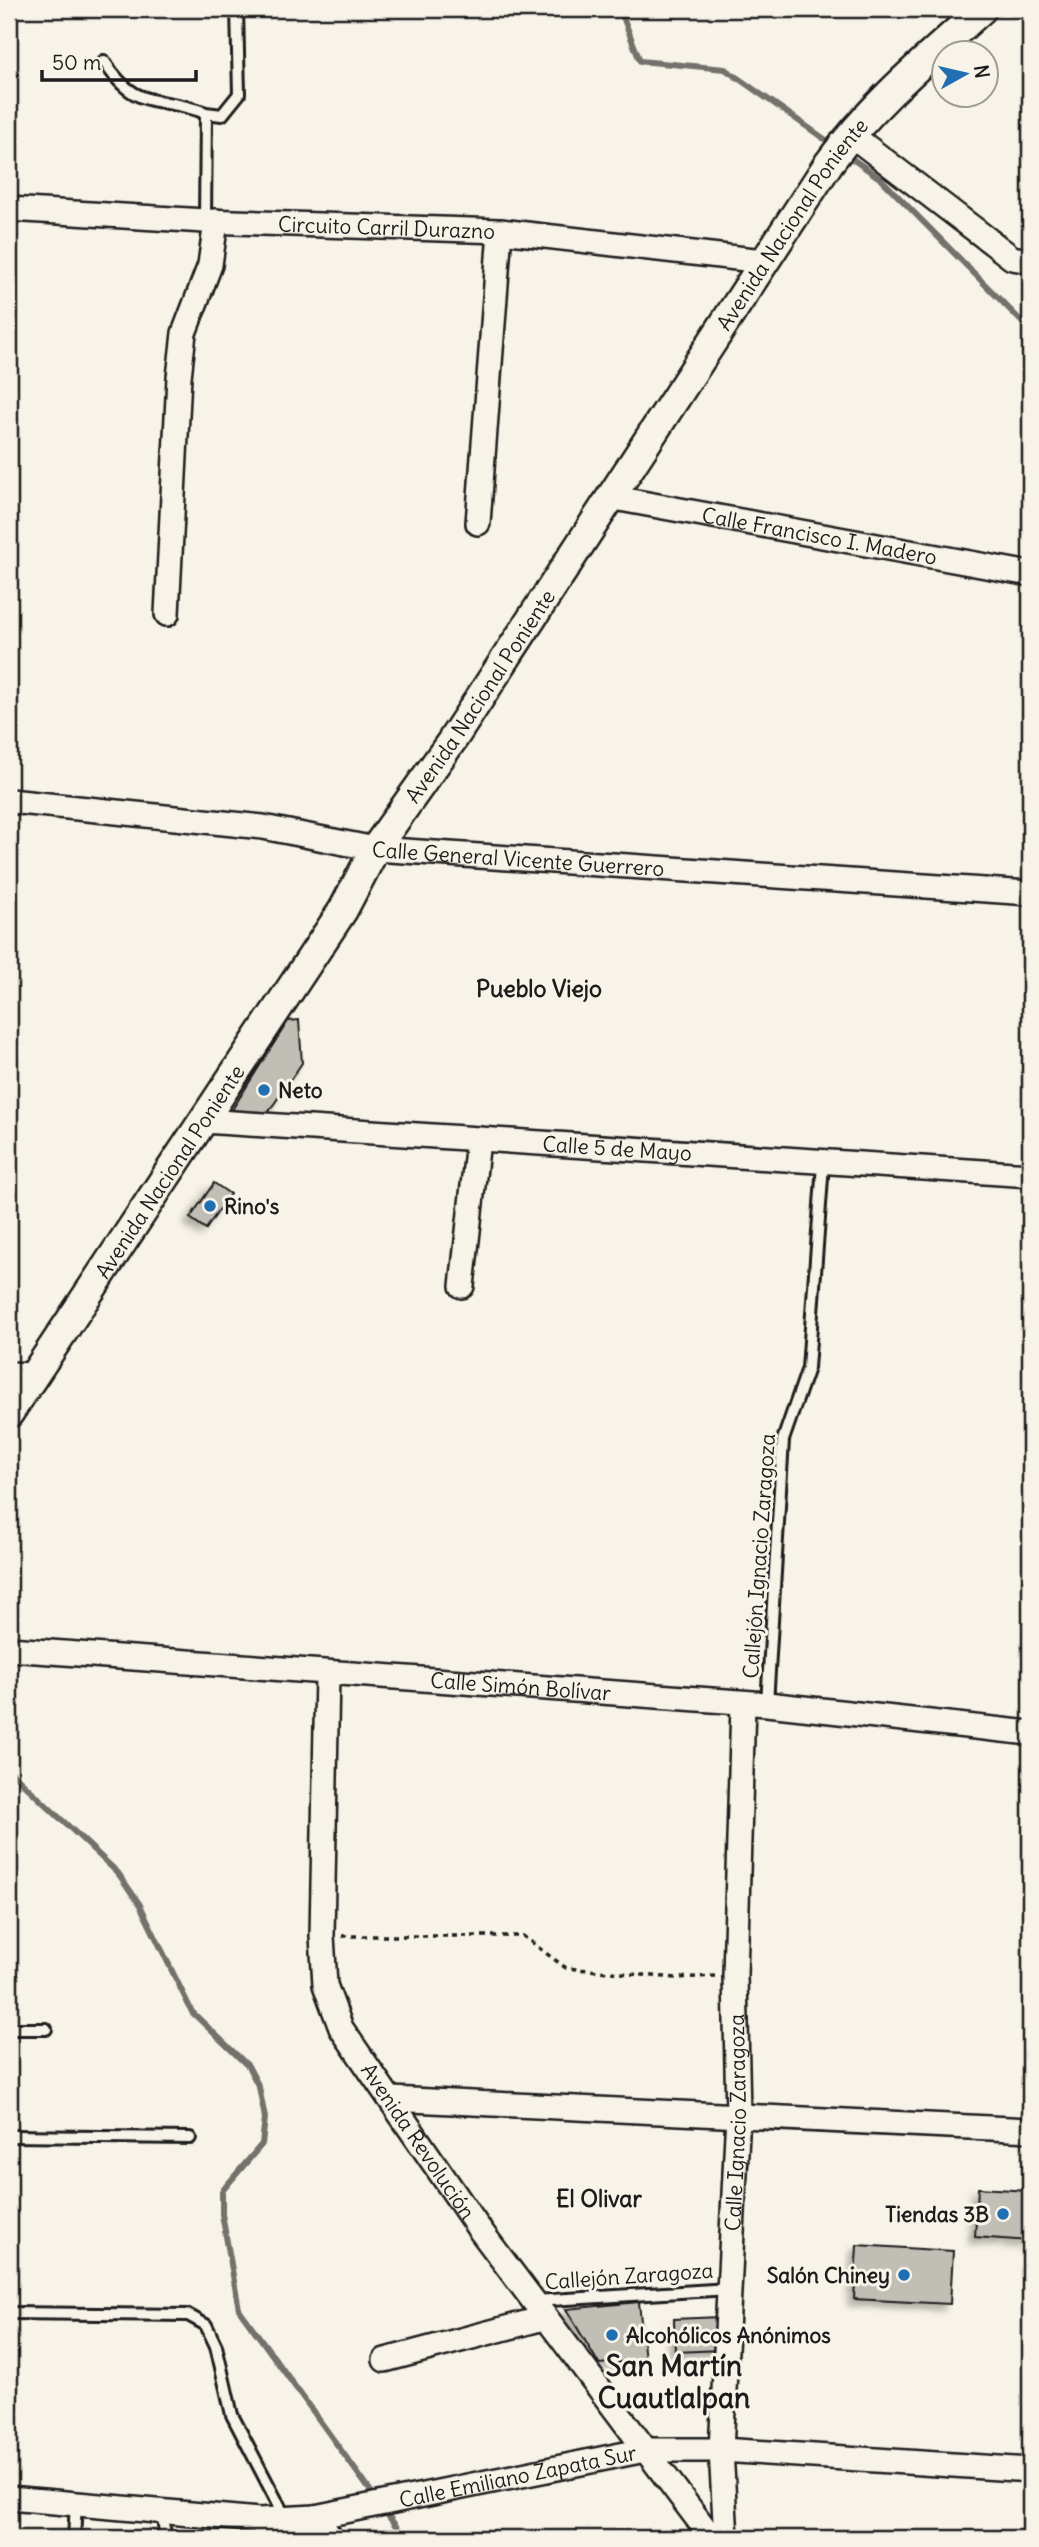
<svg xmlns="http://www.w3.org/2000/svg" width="1039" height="2547" viewBox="0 0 1039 2547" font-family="Delius,sans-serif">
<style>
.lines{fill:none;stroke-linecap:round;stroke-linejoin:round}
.stream{stroke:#72716c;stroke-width:6}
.building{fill:#c0beb5;stroke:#1c1c1c;stroke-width:2;filter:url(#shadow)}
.service-casing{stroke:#1c1c1c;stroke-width:16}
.minor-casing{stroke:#1c1c1c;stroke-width:28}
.tertiary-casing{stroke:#1c1c1c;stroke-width:33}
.path{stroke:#1c1c1c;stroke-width:3.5;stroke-dasharray:5 5;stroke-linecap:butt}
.service{stroke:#f7f3e8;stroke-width:10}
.minor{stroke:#f7f3e8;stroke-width:23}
.tertiary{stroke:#f7f3e8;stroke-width:28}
.poi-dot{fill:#1f6fb2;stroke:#f7f3e8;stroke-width:2.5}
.labels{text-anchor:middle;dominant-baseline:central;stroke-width:6;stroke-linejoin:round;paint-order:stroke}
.street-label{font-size:21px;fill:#1c1c1c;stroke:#f7f3e8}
.poi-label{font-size:21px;font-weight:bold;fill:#1c1c1c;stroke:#f7f3e8;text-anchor:start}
.neighbourhood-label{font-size:23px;font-weight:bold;fill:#1c1c1c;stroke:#f7f3e8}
.district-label{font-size:28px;font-weight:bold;fill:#1c1c1c;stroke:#f7f3e8}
</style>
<defs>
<filter id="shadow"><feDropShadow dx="-6" dy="6" stdDeviation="3.5" flood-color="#0004"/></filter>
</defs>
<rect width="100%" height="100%" fill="#f7f3e8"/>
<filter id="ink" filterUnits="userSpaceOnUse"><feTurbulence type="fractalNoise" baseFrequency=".0143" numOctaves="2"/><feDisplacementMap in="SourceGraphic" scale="14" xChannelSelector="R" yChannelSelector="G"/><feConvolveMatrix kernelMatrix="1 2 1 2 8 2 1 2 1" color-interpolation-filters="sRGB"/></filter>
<g filter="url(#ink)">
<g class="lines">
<path class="stream" d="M620 9 640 61 725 69 833 145
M844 153 881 179 1030 330
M9 1770 118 1873 140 1905 192 2012 248 2066 259 2087 265 2118 262 2144 222 2191V2214L239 2309 377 2500
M383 2509 405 2538"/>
</g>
<path class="building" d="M299 1020 302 1063 263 1120 228 1116 288 1021Z
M214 1183 230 1194 206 1229 190 1218Z
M978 2188 1030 2191V2241L975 2237Z
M857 2245 953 2251 950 2304 854 2299Z
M639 2302 645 2360 599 2364 566 2309Z
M720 2317 721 2350 675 2352 674 2319Z"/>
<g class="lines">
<defs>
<path id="service" d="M104 61C137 113 157 94 206 113
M205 221 206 113 222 115 239 94 237 9
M767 1704 783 1440 808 1368 823 1164
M9 2029H46
M9 2136 190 2138
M535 2301 729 2289
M9 2313 188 2315 206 2325 216 2346 232 2415 286 2519
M163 2511 165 2538
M74 2538 76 2504
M259 2538V2520"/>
<g id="minor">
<path d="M850 134 1012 258 1030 261"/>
<path id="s1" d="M9 209 205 221 500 231 763 261"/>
<path id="s2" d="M609 497 1030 574"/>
<path d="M478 523 500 231"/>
<path d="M167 614 179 377 184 333 210 265 216 221"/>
<path id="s3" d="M9 801 263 827 375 849 1030 893"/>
<path id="s4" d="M203 1121 1030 1175"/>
<path d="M462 1286 478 1140"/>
<path d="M9 1374 34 1375"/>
<path id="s5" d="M9 1649 767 1704 1030 1733"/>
<path id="s6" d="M327 1674 322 1936 325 1985 341 2028 477 2226 712 2538"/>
<path d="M391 2099 1030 2130"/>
<path d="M385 2360 544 2318"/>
<path id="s7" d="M9 2498 259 2520 315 2517 645 2450H721L1030 2470"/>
<path d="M315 2517 331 2538"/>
<path id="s8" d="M726 2538 721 2450 738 2114 735 1975 743 1704"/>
</g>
<g id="tertiary">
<path id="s9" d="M9 1413 343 910 375 849 451 742 829 163C872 104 929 57 982 9"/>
</g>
</defs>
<use href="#service" class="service-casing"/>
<use href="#minor" class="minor-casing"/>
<use href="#tertiary" class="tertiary-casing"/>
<path class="path" d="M342 1936H523L566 1968 676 1978 715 1976"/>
<use href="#service" class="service"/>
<use href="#minor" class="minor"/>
<use href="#tertiary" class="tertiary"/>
</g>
</g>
<g class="poi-dot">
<circle cx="264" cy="1090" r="7"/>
<circle cx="210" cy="1206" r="7"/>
<circle cx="1003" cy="2214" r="7"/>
<circle cx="904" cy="2275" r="7"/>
<circle cx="612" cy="2335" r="7"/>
</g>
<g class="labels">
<g class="street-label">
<text stroke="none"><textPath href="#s9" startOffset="1424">Avenida Nacional Poniente</textPath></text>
<text stroke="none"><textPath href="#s1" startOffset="378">Circuito Carril Durazno</textPath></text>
<text stroke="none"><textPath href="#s2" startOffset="214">Calle Francisco I. Madero</textPath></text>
<text stroke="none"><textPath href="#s9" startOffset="858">Avenida Nacional Poniente</textPath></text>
<text stroke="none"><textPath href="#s3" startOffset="513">Calle General Vicente Guerrero</textPath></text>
<text stroke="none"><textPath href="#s4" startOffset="415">Calle 5 de Mayo</textPath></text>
<text stroke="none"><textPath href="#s9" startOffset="290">Avenida Nacional Poniente</textPath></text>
<text transform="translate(759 1556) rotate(-86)">Callejón Ignacio Zaragoza</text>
<text stroke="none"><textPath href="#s5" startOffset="513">Calle Simón Bolívar</textPath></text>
<text stroke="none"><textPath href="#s8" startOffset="416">Calle Ignacio Zaragoza</textPath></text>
<text stroke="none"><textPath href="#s6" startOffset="494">Avenida Revolución</textPath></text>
<text transform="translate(629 2276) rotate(-4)">Callejón Zaragoza</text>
<text stroke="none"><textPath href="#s7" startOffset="514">Calle Emiliano Zapata Sur</textPath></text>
</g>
<g class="poi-label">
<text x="278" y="1090">Neto</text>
<text x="224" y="1206">Rino's</text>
<text x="989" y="2214" text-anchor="end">Tiendas 3B</text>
<text x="890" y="2275" text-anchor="end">Salón Chiney</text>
<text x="626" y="2335">Alcohólicos Anónimos</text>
</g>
<g class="neighbourhood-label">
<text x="539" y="988">Pueblo Viejo</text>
<text x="599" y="2198">El Olivar</text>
</g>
<g class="district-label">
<text x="674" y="2366">San Martín<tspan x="674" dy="32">Cuautlalpan</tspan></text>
</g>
</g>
<rect width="1039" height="2547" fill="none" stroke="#f7f3e8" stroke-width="35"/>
<rect x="18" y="18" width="1004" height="2512" fill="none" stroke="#1c1c1c" stroke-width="2.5" filter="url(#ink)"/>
<g transform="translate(965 74) rotate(82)"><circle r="33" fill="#f7f3e8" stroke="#9f9d96" stroke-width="2"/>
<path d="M0-5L12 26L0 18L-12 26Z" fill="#1f6fb2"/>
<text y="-10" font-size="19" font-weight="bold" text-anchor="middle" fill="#1c1c1c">N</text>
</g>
<path d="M42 70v10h154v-10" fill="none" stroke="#1c1c1c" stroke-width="3.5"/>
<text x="52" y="70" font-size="21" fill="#1c1c1c" stroke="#f7f3e8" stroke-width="5" paint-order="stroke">50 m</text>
</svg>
